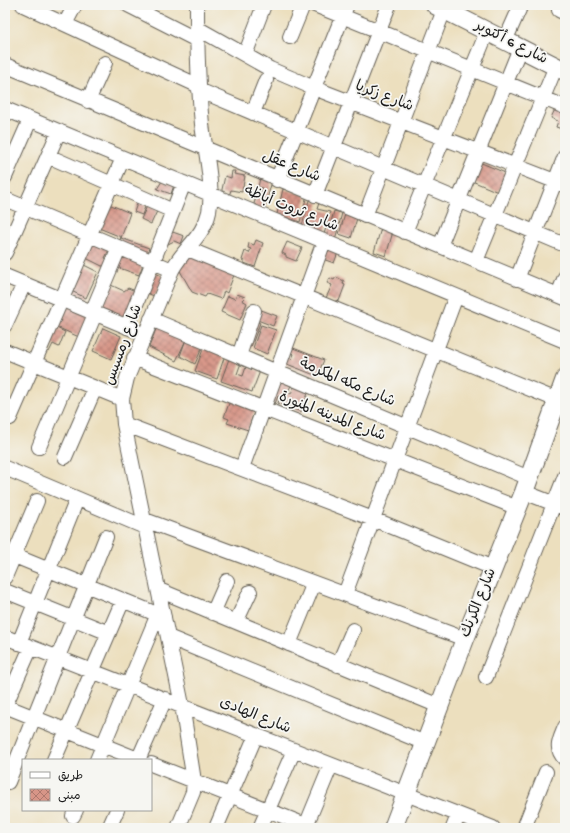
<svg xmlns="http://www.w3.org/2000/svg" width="570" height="833" viewBox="0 0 570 833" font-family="'Gochi Hand','Playpen Sans Arabic',sans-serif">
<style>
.building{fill:url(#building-cross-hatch)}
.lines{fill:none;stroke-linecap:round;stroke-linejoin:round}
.minor-casing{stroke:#656055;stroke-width:16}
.tertiary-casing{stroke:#656055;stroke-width:20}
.minor{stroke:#fff;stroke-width:14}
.tertiary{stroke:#fff;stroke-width:18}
.labels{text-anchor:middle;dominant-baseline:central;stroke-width:3.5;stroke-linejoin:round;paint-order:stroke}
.street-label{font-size:15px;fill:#1c1c1c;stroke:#f6f6f2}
</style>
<defs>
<pattern id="building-cross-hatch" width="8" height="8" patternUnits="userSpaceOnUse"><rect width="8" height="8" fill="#d79587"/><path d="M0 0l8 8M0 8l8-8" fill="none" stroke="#ae796e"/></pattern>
</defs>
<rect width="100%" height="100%" fill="#f6f6f2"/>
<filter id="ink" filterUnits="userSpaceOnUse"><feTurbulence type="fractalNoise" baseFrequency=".025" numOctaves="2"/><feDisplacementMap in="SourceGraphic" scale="8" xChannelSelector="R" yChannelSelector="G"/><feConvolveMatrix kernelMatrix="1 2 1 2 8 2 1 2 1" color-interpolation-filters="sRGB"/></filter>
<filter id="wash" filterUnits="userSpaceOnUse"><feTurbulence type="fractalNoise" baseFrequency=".012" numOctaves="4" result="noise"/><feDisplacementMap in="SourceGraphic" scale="16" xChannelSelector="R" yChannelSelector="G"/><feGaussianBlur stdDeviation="0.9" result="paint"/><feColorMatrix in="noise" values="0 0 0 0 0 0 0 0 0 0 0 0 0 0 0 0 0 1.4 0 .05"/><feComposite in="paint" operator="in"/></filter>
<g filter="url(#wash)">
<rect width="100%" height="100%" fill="#ecdfbe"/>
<g id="blocks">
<path class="building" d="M555 109 565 113V130L556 127 558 121 551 118Z
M479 162 508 174 498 192 472 181Z
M232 171H235L234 174 245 176 242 192 231 190 229 196 221 194 225 176 231 178Z
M260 178 272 181 264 210 253 207 256 197 260 198 262 188 258 187Z
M162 181 174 185 171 194 157 189Z
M283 189 307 195 300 222 277 214Z
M309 200 319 203 317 209 330 212 322 242 310 239 314 223 311 229 302 226Z
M138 201 146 204 142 215 134 212Z
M104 202 130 213 121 238 149 248 139 275 111 265 121 237 94 226Z
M148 204 158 209 151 224 141 219Z
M334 211 342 213 335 240 327 237Z
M346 211 358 215 351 238 339 234Z
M382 225 394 228 386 256 374 252Z
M164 229 184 236 181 244 174 241 168 244 160 240Z
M91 238 110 248 105 258 111 261 110 265 102 266 82 256Z
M325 239 341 245 334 263 317 257Z
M256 240 263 243 255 267 244 263V261L242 260 245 251 249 253 251 249 248 248 249 243 254 245Z
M287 242 302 248 296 261 286 257V255L282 253Z
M188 250 239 262 227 293 224 291 221 299 207 294 205 297 192 292 179 269Z
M80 263 98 272 86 298 67 289Z
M151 271 166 278 154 296 142 291Z
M336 277 344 281 343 284 345 285 339 301 336 300V303L326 298 332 285 327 283 330 278 334 280Z
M102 281 124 291 128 288 138 292 126 319 92 304Z
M237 294 245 297 242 300 247 303 240 320 221 312 228 296 235 299Z
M61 302 89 314 79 337 52 325Z
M251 306 277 316 273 326 247 316Z
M248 319 260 323 251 347 239 342Z
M158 324 204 343 195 364 180 356 185 342 176 361 149 347Z
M261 325 276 330 267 354 253 348Z
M52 326 65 332 59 347 53 344 49 352 42 349Z
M103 328 121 336 111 359 93 351Z
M205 344 226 352 217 379 195 371Z
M288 346 324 360 317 376 282 362 285 356 292 359 294 354 286 351Z
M230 356 242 360 237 374 243 376 246 367 260 371 252 392 221 381Z
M276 377 292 383 288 392 291 394 295 383 310 388 301 412 278 403 280 397 278 396 275 404 267 401Z
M231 398 256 406 248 430 227 423 229 419 224 417Z"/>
</g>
</g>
<g filter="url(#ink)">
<use href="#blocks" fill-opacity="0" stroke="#656055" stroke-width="1"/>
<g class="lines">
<defs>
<path id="minor" d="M23 5 199 86
M128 5 197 40
M315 5 565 107
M559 10 565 13
M65 24 75 5
M197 28 270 69 314 88 565 185
M290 37 303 5
M505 41 521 5
M245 55 264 5
M5 65 565 298
M199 90 565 245
M88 101 105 63
M5 109 565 341
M253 113 266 80
M48 156 173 211
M5 177 30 120
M277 180 347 5
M315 195 389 5
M5 199 172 270
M365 216 444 10
M405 232 487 32
M440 246 520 48
M188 249 557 400
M5 253 59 131
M476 261 556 66
M5 276 135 330
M517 279 565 156
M558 295 565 277
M92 312 119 248
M151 319 529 478
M5 325 24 284
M127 327 184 183
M5 351 122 399
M239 356 254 311
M134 358 518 508
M10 418 123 158
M124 424 373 519 493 568
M39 447 95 314
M65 457 95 388
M5 468 147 528
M242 468 324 241
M524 492 565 508
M145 520 465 639
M5 552 164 617
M5 577 37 501
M159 590 439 706
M5 591 109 633
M345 594 456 296
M213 613 227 581
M236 622 250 592
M5 637 493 828
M168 637 425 743
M19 643 77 499
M289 644 314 583
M338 665 353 630
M486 677 565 476
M5 706 140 760
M5 706 31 647
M565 727C560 740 554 748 565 759
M54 760 123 600
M97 760 158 614
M138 760 165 699
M151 764 313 828
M8 782 106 537
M73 816 76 810
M109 828 117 810
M178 828 193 792 194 781 182 705 124 424 122 399 127 378 172 270C183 249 204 236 209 212 214 186 205 150 202 124 198 84 197 45 197 5
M216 828 256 735
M260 828 294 750
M305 828 331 765
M453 828 458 815
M524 828 546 772"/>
<path id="tertiary" d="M435 5 565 71
M393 828 465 639 524 492 565 379"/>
</defs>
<use href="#minor" class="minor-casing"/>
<use href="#tertiary" class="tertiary-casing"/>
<use href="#minor" class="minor"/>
<use href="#tertiary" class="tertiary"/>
</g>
</g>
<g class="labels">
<g class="street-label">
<text transform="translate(511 43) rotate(27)">شارع 6 أكتوبر</text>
<text transform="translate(384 97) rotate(21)">شارع زكريا</text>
<text transform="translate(291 167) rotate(22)">شارع عقل</text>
<text transform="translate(291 209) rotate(22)">شارع ثروت أباظة</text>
<text transform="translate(124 345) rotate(-70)">شارع رمسيس</text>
<text transform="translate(347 383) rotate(23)">شارع مكه المكرمة</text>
<text transform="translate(332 417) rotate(21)">شارع المدينه المنورة</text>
<text transform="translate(479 603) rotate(-68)">شارع الكرنك</text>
<text transform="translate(255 716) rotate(22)">شارع الهادى</text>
</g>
</g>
<rect width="570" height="833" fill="none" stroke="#f6f6f2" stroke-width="20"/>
<rect x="22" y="759" width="130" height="52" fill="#f6f6f2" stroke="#9f9f9c"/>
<rect x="30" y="772" width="20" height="6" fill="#ffffff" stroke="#9f9f9c"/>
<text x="58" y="779" font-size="12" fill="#1c1c1c">طريق</text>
<rect x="30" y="789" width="20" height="12" fill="url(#building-cross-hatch)" stroke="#9f9f9c"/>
<text x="58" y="799" font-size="12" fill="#1c1c1c">مبنى</text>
</svg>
